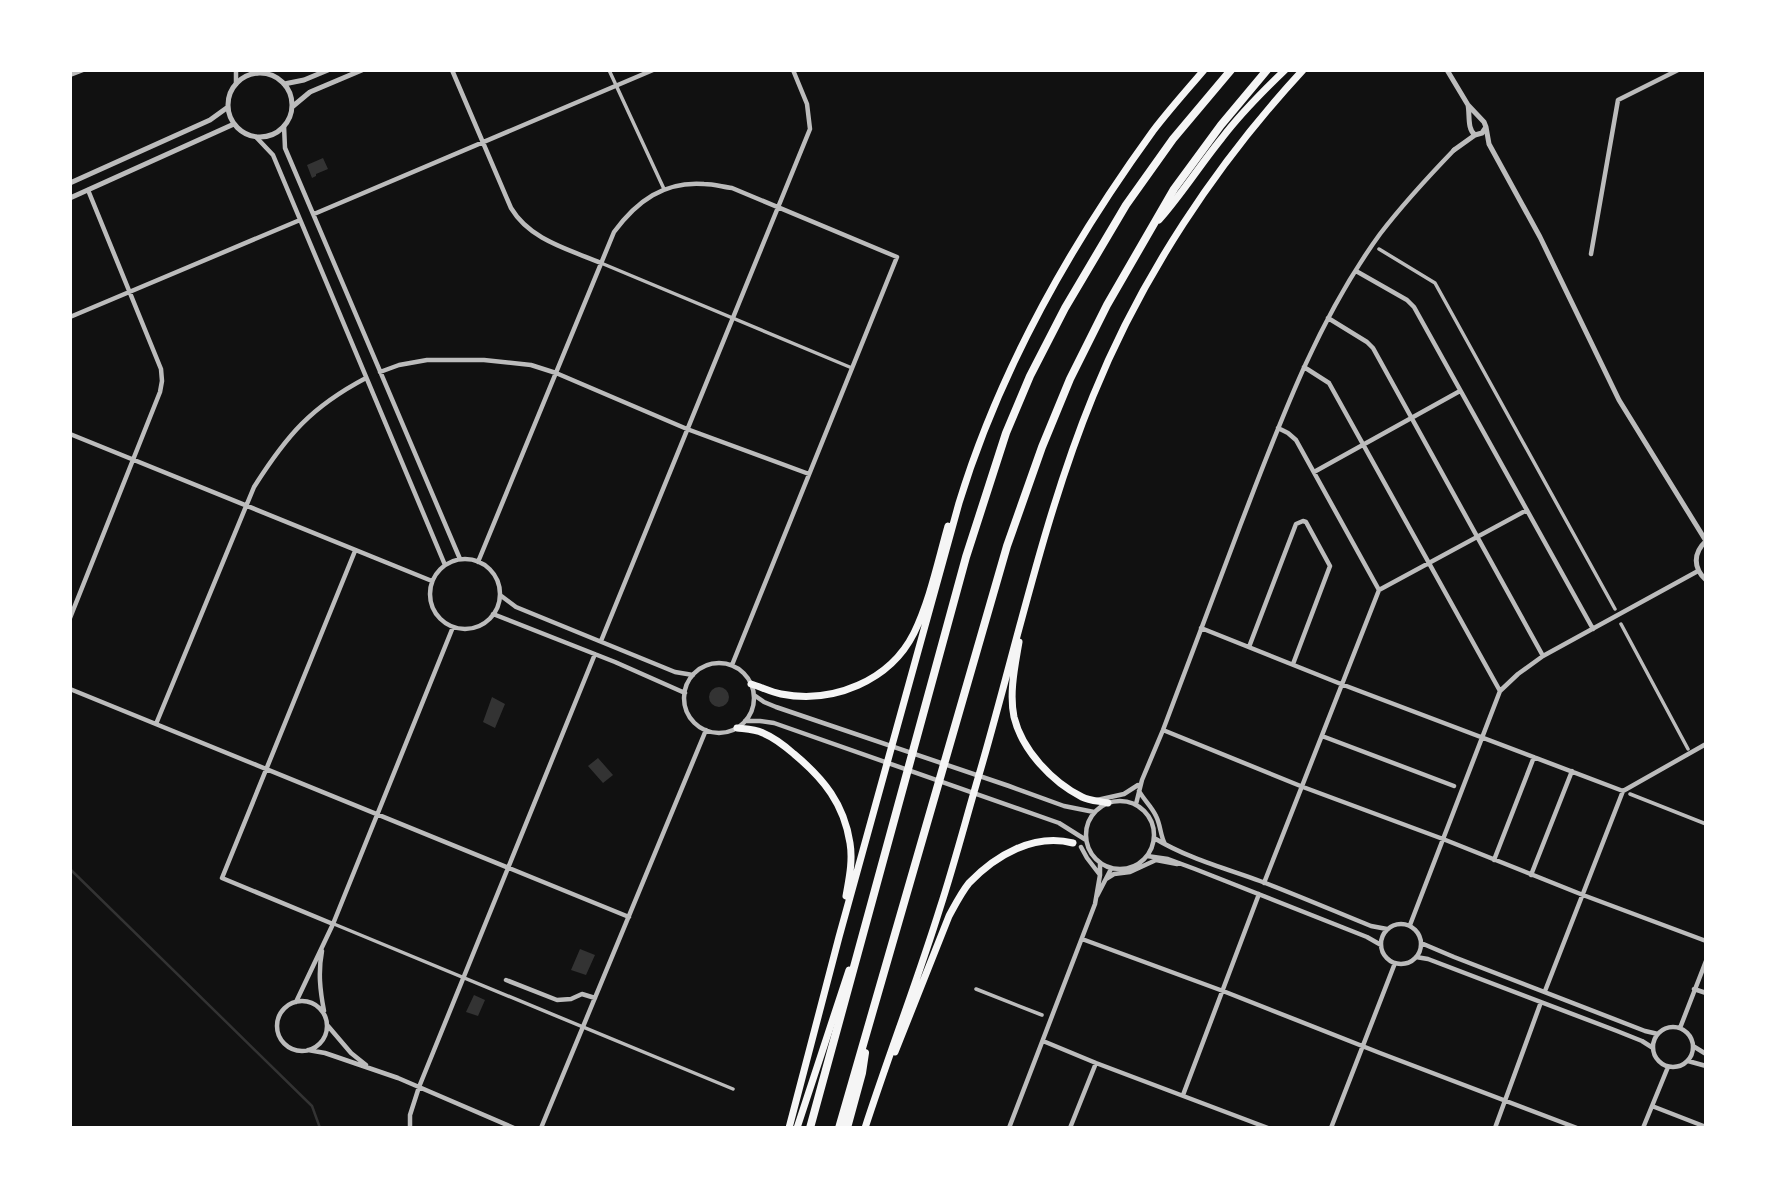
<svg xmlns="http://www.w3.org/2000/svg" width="1776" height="1198" viewBox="0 0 1776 1198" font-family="Lora,serif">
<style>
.water{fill:#333}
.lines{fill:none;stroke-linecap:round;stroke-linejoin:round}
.stream{stroke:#333;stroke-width:2.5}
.pedestrian{stroke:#bcbcbc;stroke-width:3.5}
.minor{stroke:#bcbcbc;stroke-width:4.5}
.tertiary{stroke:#bcbcbc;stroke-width:5}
.trunk{stroke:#f5f5f5;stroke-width:7}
.motorway{stroke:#f5f5f5;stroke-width:8}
</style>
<rect width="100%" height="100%" fill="#111"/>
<path class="water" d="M323 158 328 169 316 174V176L312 178 307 165Z
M709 697a10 10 0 1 1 20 0a10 10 0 1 1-20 0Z
M492 697 505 704 495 728 483 722Z
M598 758 613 775 603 783 588 766Z
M580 949 595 955 586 975 571 970Z
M474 995 485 1000 478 1016 466 1012Z"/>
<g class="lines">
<path class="stream" d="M70 869 312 1106 320 1128"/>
<path class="pedestrian" d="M609 70 664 189
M1379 249 1435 283 1615 609
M601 263 852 368
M1621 624 1688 749
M1630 794 1706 824
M334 924 733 1089
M976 989 1042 1015"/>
<path class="minor" d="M236 70V84
M253 70 257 73
M452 70 511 208C530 240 568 249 601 263
M70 75 83 70
M284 126 285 148 460 559
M256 137 273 155 445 565
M314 214 653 70
M1591 254 1618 100 1678 70
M1356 271 1407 300 1414 307 1593 629
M70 317 300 220
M1328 318 1367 342 1373 348 1543 656
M1304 367 1329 383 1500 691
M380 372 399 365 427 360H484L531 365 556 373 687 429 809 474
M1278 428 1288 433 1296 440 1379 590
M70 434 432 581
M1314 472 1460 391
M430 594a35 35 0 1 1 70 0a35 35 0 1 1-70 0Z
M478 562 614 232C637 201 664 181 704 184 714 184 723 187 732 188L897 257 732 665
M500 595 516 607 675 672 693 675
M493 614 615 662 685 693
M70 618 160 392 162 381 161 369 88 190
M1201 628 1341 684 1623 791
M601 641 810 129 807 104 793 70
M1249 647 1296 524 1303 521 1306 522 1330 566 1293 664
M684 698a35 35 0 1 1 70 0a35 35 0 1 1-70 0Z
M70 689 629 917
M754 695 764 702 776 707 1009 786 1064 806 1094 812
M745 721H760L774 723 1059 823 1086 840
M156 724 254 487C287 435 311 407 366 378
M1163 730 1303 787 1443 839 1583 895 1706 941
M1322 736 1454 786
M1139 791C1144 800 1152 807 1156 816 1161 826 1160 835 1165 844
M1097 800 1124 794 1138 785
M1086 835a34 34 0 1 1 68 0a34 34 0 1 1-68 0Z
M1136 804 1142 780 1163 730C1188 662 1214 594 1240 526 1279 425 1316 322 1380 234 1403 204 1428 177 1454 150
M1154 838C1187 858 1224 868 1260 881 1297 895 1334 911 1371 926L1387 929
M1081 847 1087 858 1100 875
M1147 856 1168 859 1195 869 1367 937 1381 945
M1494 860 1534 757
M1531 875 1572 771
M1106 879 1114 874 1130 872 1156 860 1177 864
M1264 883 1379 590 1527 510
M1097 896 1111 869
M1381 944a20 20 0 1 1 40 0a20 20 0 1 1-40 0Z
M333 924 222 878 355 551
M1410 925 1500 691 1518 674 1543 656 1698 571
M1082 939 1223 991 1380 1053 1577 1128
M1421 943 1454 957 1645 1031 1658 1034
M322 951C318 972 320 990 324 1011
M1416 957 1428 959 1617 1031 1642 1041 1653 1048
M506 980 557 1000 571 999 582 994 595 998
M1694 989 1706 993
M1545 991 1623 791 1706 744
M277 1026a25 25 0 1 1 50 0a25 25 0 1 1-50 0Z
M296 1002 333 924 453 627
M328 1026 351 1053 366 1065
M1653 1047a20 20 0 1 1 40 0a20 20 0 1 1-40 0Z
M1680 1028 1706 961
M1043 1041 1096 1063 1268 1128
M1693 1046 1706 1054
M308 1050 325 1053 398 1078 514 1128
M1688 1061 1706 1066
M1183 1095 1259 894
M1652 1106 1706 1127
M410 1128V1115L419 1087 595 654
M541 1128 706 730
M1009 1128 1095 904 1100 875V864
M1070 1128 1096 1063
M1331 1128 1395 963
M1495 1128 1541 1002
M1643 1128 1668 1067"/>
<path class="tertiary" d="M1447 70 1468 105 1484 122 1486 127 1482 133 1475 135 1454 150
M228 105a32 32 0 1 1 64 0a32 32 0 1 1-64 0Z
M284 84 304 80 328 70
M1468 105C1470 115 1467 129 1475 135
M292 107 310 92 362 70
M1486 127 1489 144 1540 237 1619 400 1706 541
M70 183 210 120 228 107
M70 198 234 124
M1706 541C1693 553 1693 568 1706 580"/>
<path class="trunk" d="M1159 220C1182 194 1200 165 1222 138 1241 113 1263 91 1285 70
M1019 642C1015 666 1009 693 1014 717 1022 750 1052 782 1082 797 1090 801 1100 801 1108 803
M751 684C761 687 771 692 781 694 833 704 890 681 914 633 930 600 938 561 948 526
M737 728C746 729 755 729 763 733 775 738 785 746 794 754 824 779 844 804 850 843 853 861 849 879 846 896
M895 1052 949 916C955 905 961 893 969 883 996 855 1034 833 1073 843
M789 1128 839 937 959 503C1000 369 1071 244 1153 131 1169 110 1187 90 1204 70
M797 1128 849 970
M865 1128C889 1054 917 982 940 908 955 862 967 815 981 768 1017 644 1044 516 1093 396 1141 277 1216 164 1303 70"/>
<path class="motorway" d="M810 1128 966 557 1006 433 1030 376 1065 308 1126 205 1173 139 1231 70
M839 1128 1007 546 1042 447 1070 379 1107 305 1174 189 1221 125 1267 70
M847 1128 862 1073 865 1053"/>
</g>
<rect width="1776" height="1198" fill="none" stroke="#ffffff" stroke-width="144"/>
</svg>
